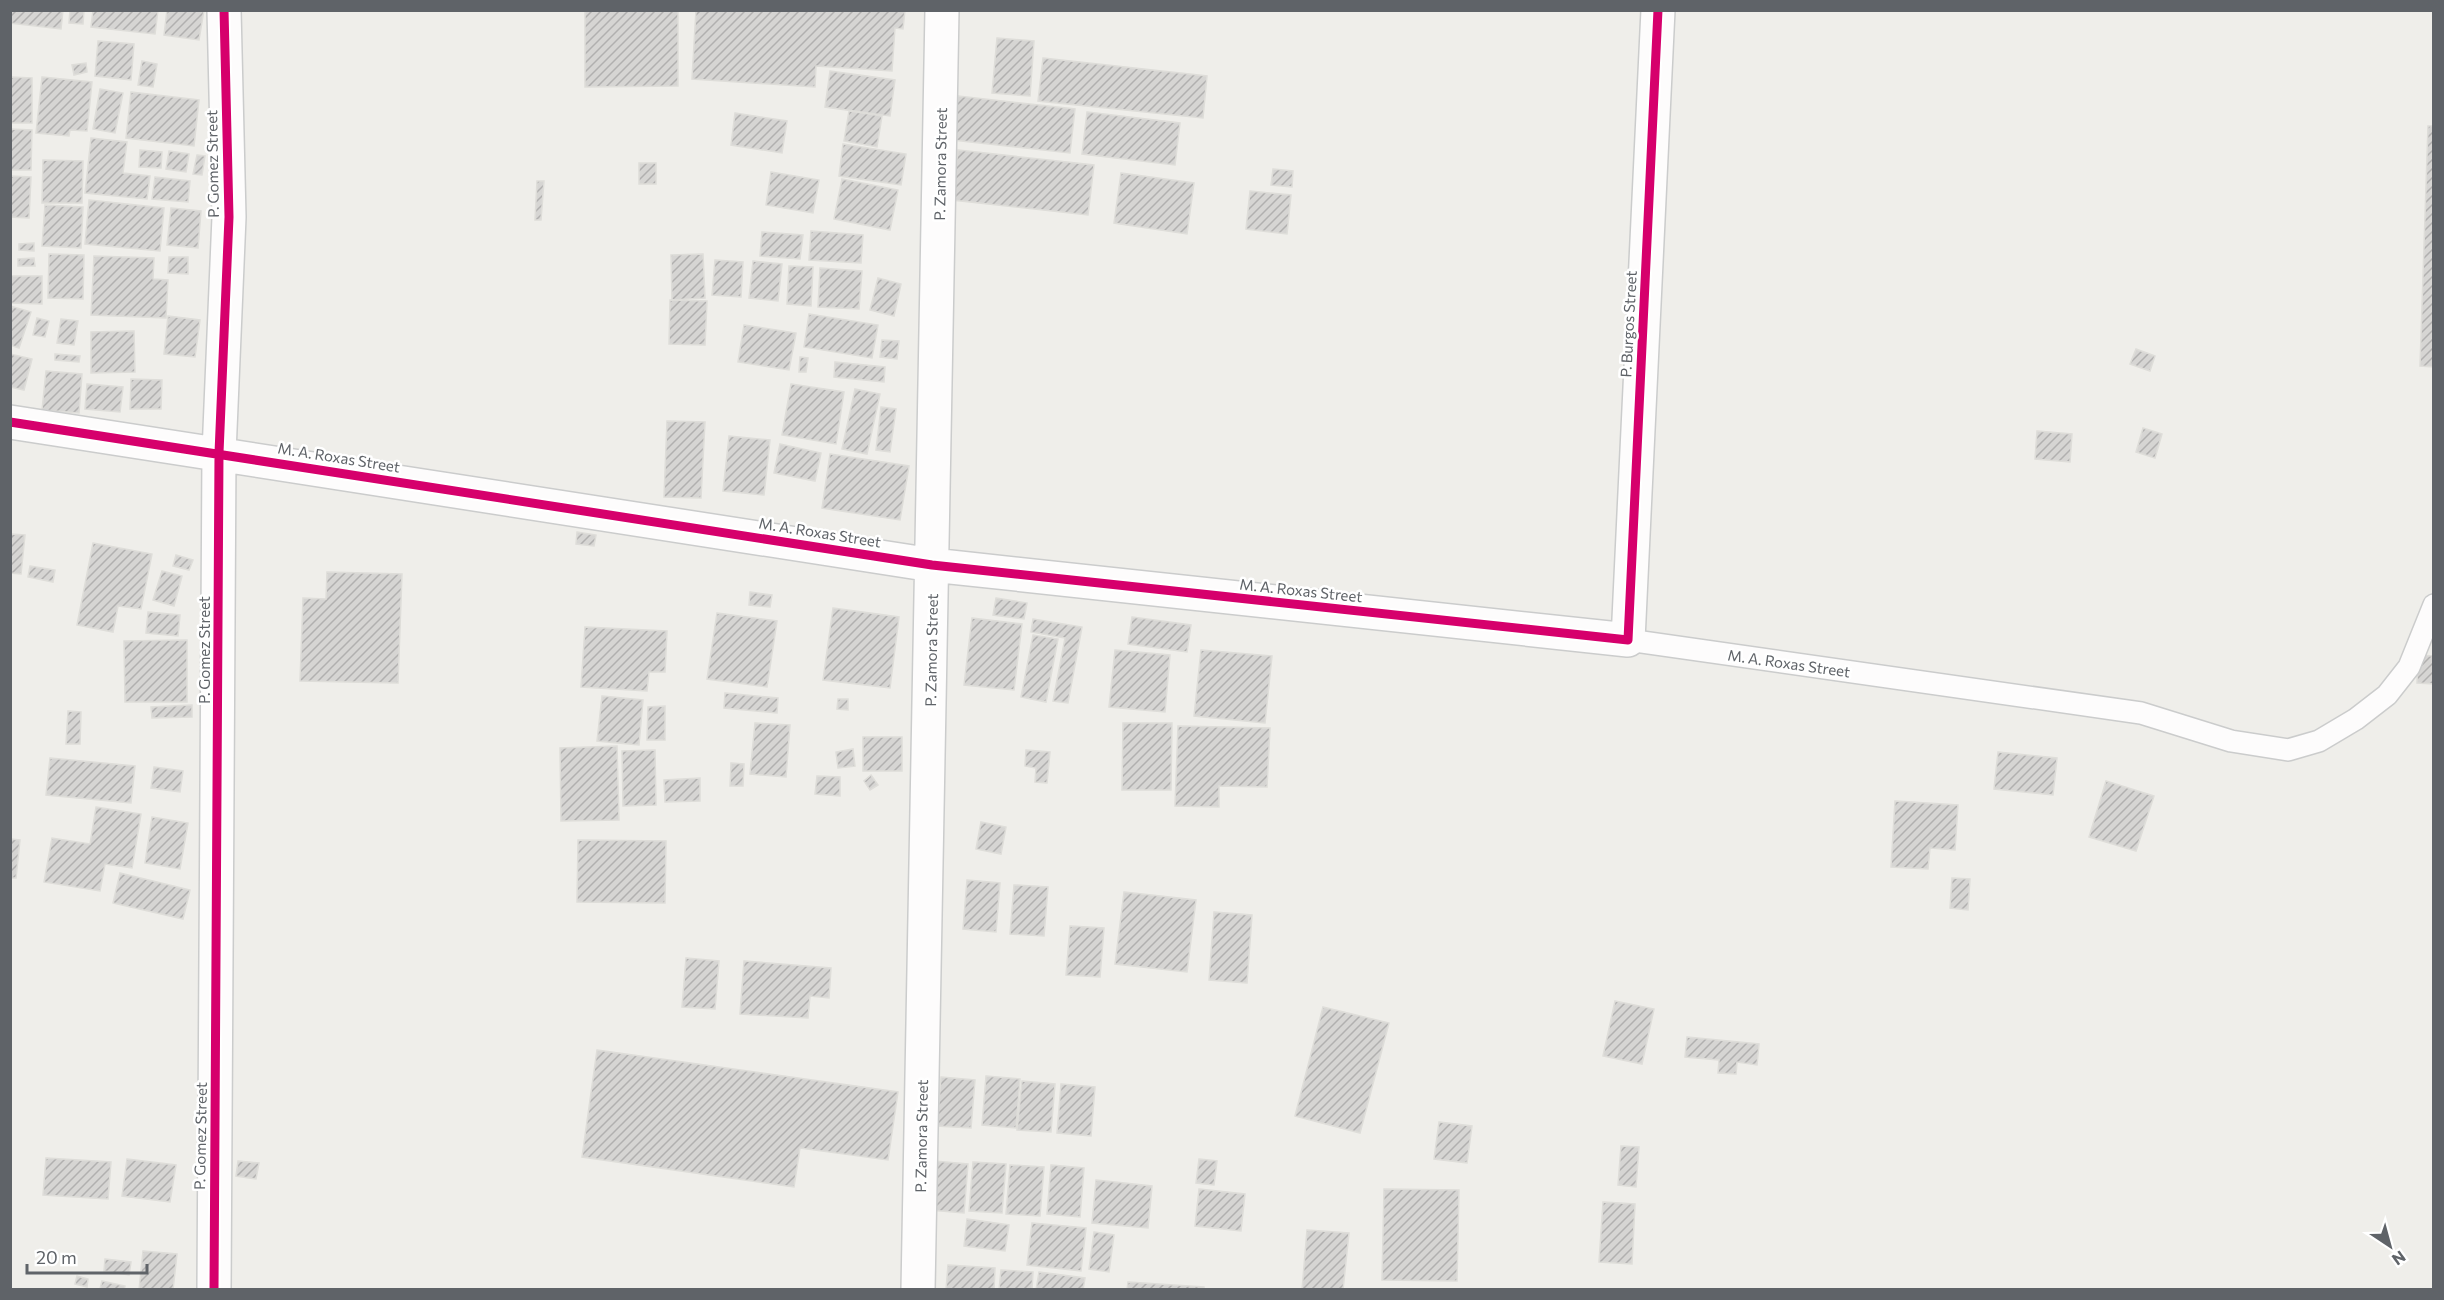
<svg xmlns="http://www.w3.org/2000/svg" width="2444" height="1300" viewBox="0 0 2444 1300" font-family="Commissioner,sans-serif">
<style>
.building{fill:url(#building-hatch);stroke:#deddd9;stroke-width:1.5}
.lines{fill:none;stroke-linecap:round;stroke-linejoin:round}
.service-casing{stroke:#cbcccc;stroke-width:24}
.minor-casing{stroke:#cbcccc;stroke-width:36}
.service{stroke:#fdfcfc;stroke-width:21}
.minor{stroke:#fdfcfc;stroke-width:33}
.cycleway-casing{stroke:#fff;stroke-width:13}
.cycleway{stroke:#d6006c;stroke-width:9}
.labels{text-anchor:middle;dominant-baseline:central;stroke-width:5;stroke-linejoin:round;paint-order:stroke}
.street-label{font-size:15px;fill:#5f6368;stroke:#fff}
</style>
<defs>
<pattern id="building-hatch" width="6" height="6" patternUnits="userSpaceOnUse" patternTransform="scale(1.5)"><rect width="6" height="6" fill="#d6d5d3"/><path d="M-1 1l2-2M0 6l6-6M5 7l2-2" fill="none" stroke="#b1b0af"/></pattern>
</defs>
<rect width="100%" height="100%" fill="#efeeea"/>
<path class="building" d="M10 10H63L61 29 10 23Z
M70 10H84L83 24 69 23Z
M93 10H158L155 34 91 27Z
M167 10H204L199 40 164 35Z
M585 10H678V86L585 87Z
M696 10H905L903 29 895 28 892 71 816 66 815 87 692 79Z
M997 38 1034 41 1030 96 992 93Z
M98 41 134 44 131 80 95 76Z
M1043 58 1207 76 1203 118 1038 101Z
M142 61 157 64 153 87 138 85Z
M86 63 87 72 74 75 72 65Z
M830 71 895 80 890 116 825 107Z
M10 77 32 78V123H10Z
M42 77 92 82 87 131 70 130 69 136 36 133Z
M100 89 123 93 115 133 93 129Z
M131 92 199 100 194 146 126 138Z
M958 96 1075 109 1070 153 953 140Z
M849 111 882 116 877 147 844 141Z
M1087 112 1180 123 1175 165 1082 154Z
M735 113 787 121 782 153 731 145Z
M2428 126H2434V367L2420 366Z
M10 129 32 130 31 170H10Z
M91 138 127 142 123 173 150 176 147 199 85 193Z
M843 144 906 154 901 185 839 176Z
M140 150 162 152 161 168 139 167Z
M958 150 1094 165 1088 215 952 200Z
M169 151 189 154 186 172 166 169Z
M197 155 205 156 202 175 193 174Z
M43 160 83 161 82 203H42Z
M639 163H656V184H639Z
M1273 169 1293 171 1292 187 1271 185Z
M771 172 819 180 813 213 766 205Z
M1121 173 1194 183 1187 234 1114 223Z
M10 176 31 177 29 218 10 217Z
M155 177 190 181 188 202 152 199Z
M842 179 898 190 890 230 834 219Z
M537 181H544L541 220H535Z
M1250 191 1291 195 1287 234 1246 229Z
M89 200 164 208 160 251 85 244Z
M45 205 83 207 81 248 42 246Z
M171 208 201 211 198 248 167 245Z
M811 231 863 235 861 263 809 260Z
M762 232 803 235 800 259 760 256Z
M34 243V251L19 250V244Z
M49 254 84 255 83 299 48 298Z
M703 254 705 298 672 300 671 255Z
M94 256 154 258 153 279 168 280 166 318 91 315Z
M169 257H188V274L168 273Z
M34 258 35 266H18V259Z
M715 260 743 262 741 297 712 295Z
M753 261 782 264 778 301 749 298Z
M789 266 813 267 811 306 787 304Z
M820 268 862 271 859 309 818 307Z
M11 276H42V304L10 303Z
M878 278 901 284 894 316 870 310Z
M670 300 707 301 705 345 669 344Z
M10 306 31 312 19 348 10 345Z
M809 314 878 325 872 358 804 347Z
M168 316 200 320 195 357 164 354Z
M37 318 49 321 45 337 33 335Z
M61 319 78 321 74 345 57 343Z
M744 325 796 333 789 370 738 362Z
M134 331 135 372 91 373V332Z
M882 340 899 341 897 359 880 357Z
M2136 349 2155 356 2150 371 2130 364Z
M10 354 32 359 24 390 10 387Z
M55 354 80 356 79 362 55 360Z
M800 357 808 358 806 372H799Z
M835 362 885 367 884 382 834 377Z
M46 371 82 374 79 413 42 410Z
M131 379 162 380 161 409H130Z
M87 384 123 387 120 412 85 409Z
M791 384 844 392 836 444 782 435Z
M855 389 880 394 867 454 842 449Z
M881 407 896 409 890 452 876 450Z
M667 421 705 422 701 498 664 497Z
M2143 428 2162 434 2155 458 2136 452Z
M2037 431 2072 434 2070 462 2035 459Z
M729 436 770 440 764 495 723 491Z
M780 444 821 453 815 481 774 473Z
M830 454 909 466 900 520 822 508Z
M577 532 596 535 594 546 576 544Z
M10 534 25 535 21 574 10 573Z
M93 543 152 554 141 609 118 606 113 632 77 625Z
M176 555 193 560 189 570 173 566Z
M30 566 55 570 53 582 28 577Z
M162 571 182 576 174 606 153 600Z
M327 572 402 574 398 683 300 681 303 598 326 599Z
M750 592 772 595 770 607 749 605Z
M996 598 1027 603 1024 619 993 615Z
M833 608 899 617 890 688 823 680Z
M148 612 180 615 178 636 146 633Z
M717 613 777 621 767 687 707 679Z
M1132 617 1191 625 1187 652 1128 644Z
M972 618 1022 624 1014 690 964 685Z
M1033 619 1082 627 1068 703 1053 701 1065 638 1031 632Z
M585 627 667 631 665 672H649L647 691 581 687Z
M1033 635 1058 639 1046 702 1021 697Z
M187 640V702H125L124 641Z
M1115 650 1170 655 1165 712 1109 707Z
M1201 650 1272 656 1265 723 1194 716Z
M2418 655 2434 656V684L2417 683Z
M725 693 778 698 777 713 724 708Z
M602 696 643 700 639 745 597 741Z
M838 699H848V710L837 709Z
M192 705V717L152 718 151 707Z
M665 706V740H647L648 707Z
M68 711 81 712 80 744H66Z
M755 723 790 725 786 777 750 774Z
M1123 723H1172L1171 790H1122Z
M1178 726 1270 728 1267 787 1219 786V807L1175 806Z
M863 737H902V771H863Z
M617 746 619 820 561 821 560 748Z
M853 749 855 766 838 768 836 752Z
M655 750 656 805 623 806 622 751Z
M1026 750 1050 752 1047 783 1035 782 1036 768 1025 766Z
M1998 752 2057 758 2053 795 1994 789Z
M50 758 135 766 131 803 46 795Z
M731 763 744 764 743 786H730Z
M154 767 183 771 180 792 151 788Z
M871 775 878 785 870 790 864 781Z
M817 776 840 777V796L815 794Z
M700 778V801L665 802 664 780Z
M2106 781 2154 796 2136 851 2089 837Z
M1895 801 1958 805 1955 850 1930 848 1928 869 1891 867Z
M96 807 141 814 132 868 105 864 100 891 44 882 52 838 90 844Z
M152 817 188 823 180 869 145 863Z
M981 822 1006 827 1001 854 976 849Z
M10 839 20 840 16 878H10Z
M578 840 666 841 665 903 577 902Z
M120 873 190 890 183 919 113 903Z
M1952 878 1970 879 1968 910 1950 908Z
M967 880 1000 883 996 932 963 929Z
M1014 885 1048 887 1044 936 1010 934Z
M1124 892 1196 900 1187 972 1115 964Z
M1214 912 1252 915 1247 983 1209 980Z
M1070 926 1104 928 1100 977 1066 975Z
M686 958 719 961 715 1009 682 1007Z
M744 961 831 968 829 998 810 996 808 1018 740 1014Z
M1615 1001 1654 1009 1642 1064 1603 1056Z
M1323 1007 1389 1023 1360 1133 1295 1116Z
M1687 1037 1759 1044 1757 1065 1737 1062 1736 1074 1718 1073 1719 1060 1685 1057Z
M597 1050 898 1092 888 1160 800 1148 794 1187 582 1157Z
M986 1076 1020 1079 1016 1128 982 1125Z
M941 1077 975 1080 971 1128 937 1126Z
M1022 1081 1055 1084 1051 1132 1017 1130Z
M1061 1084 1095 1087 1091 1136 1057 1133Z
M1439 1122 1472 1126 1467 1163 1434 1159Z
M1621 1146 1639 1147 1636 1187 1618 1185Z
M46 1158 111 1162 108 1199 43 1195Z
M127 1159 176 1165 170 1202 122 1196Z
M1199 1159 1217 1161 1214 1185 1196 1183Z
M238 1161 259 1163 256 1179 236 1176Z
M934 1161 968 1164 964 1213 930 1210Z
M973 1162 1006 1164 1002 1213 969 1211Z
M1010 1165 1044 1167 1040 1216 1006 1214Z
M1051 1165 1084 1168 1080 1217 1047 1214Z
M1096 1180 1152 1186 1148 1228 1092 1223Z
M1199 1189 1245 1194 1241 1231 1195 1226Z
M1384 1189 1459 1190 1457 1281 1382 1280Z
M1603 1202 1635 1204 1632 1264 1599 1262Z
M967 1219 1009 1225 1005 1251 964 1246Z
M1032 1223 1086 1228 1081 1271 1027 1265Z
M1307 1230 1349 1233 1343 1290H1302Z
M1094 1232 1114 1235 1109 1272 1089 1269Z
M143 1251 177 1254 173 1290H139Z
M105 1259 131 1262 129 1275 104 1271Z
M948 1265 995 1268 994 1290H946Z
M1001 1270 1033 1272 1032 1290H999Z
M1039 1272 1085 1278 1083 1290H1036Z
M77 1276 88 1279 87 1287 75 1284Z
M102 1281 125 1286 124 1290 100 1289Z
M1128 1282 1204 1287V1290H1127Z"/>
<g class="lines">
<defs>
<path id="service" d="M1628 640 2141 713 2231 741 2288 750 2319 741 2356 719 2387 695 2409 667 2434 605"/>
<path id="minor" d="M10 422 932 565 1628 640 1658 10
M214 1290 219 453 229 217 224 10
M918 1290 942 10"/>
</defs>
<use href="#service" class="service-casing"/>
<use href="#minor" class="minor-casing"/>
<use href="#service" class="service"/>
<use href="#minor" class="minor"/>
<defs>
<path id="cycleway" d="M10 422 932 565 1628 640 1658 10
M214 1290 219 453 229 217 224 10"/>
</defs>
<use href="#cycleway" class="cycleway-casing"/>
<use href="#cycleway" class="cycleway"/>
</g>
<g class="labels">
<g class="street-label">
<text transform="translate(212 164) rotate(-91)">P. Gomez Street</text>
<text transform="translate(940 164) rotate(-89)">P. Zamora Street</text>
<text transform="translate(1628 324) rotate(-87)">P. Burgos Street</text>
<text transform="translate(339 457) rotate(9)">M. A. Roxas Street</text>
<text transform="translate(820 532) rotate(9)">M. A. Roxas Street</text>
<text transform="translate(1301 590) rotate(6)">M. A. Roxas Street</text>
<text transform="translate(204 650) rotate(-90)">P. Gomez Street</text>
<text transform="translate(931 650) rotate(-89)">P. Zamora Street</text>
<text transform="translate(1789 663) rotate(8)">M. A. Roxas Street</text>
<text transform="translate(200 1136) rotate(-89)">P. Gomez Street</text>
<text transform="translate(921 1136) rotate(-89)">P. Zamora Street</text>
</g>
</g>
<rect width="2444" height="1300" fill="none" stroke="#5f6368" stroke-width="24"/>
<g transform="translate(2390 1246) rotate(144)" stroke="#ffffff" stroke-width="4.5" paint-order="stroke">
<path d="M0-4.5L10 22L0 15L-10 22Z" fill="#5f6368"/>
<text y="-9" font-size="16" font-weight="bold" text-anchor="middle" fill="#5f6368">N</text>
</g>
<path d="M27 1264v9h120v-9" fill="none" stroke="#5f6368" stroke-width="3"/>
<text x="36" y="1264" font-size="18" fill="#5f6368" stroke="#ffffff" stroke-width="4.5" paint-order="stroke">20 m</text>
</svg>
